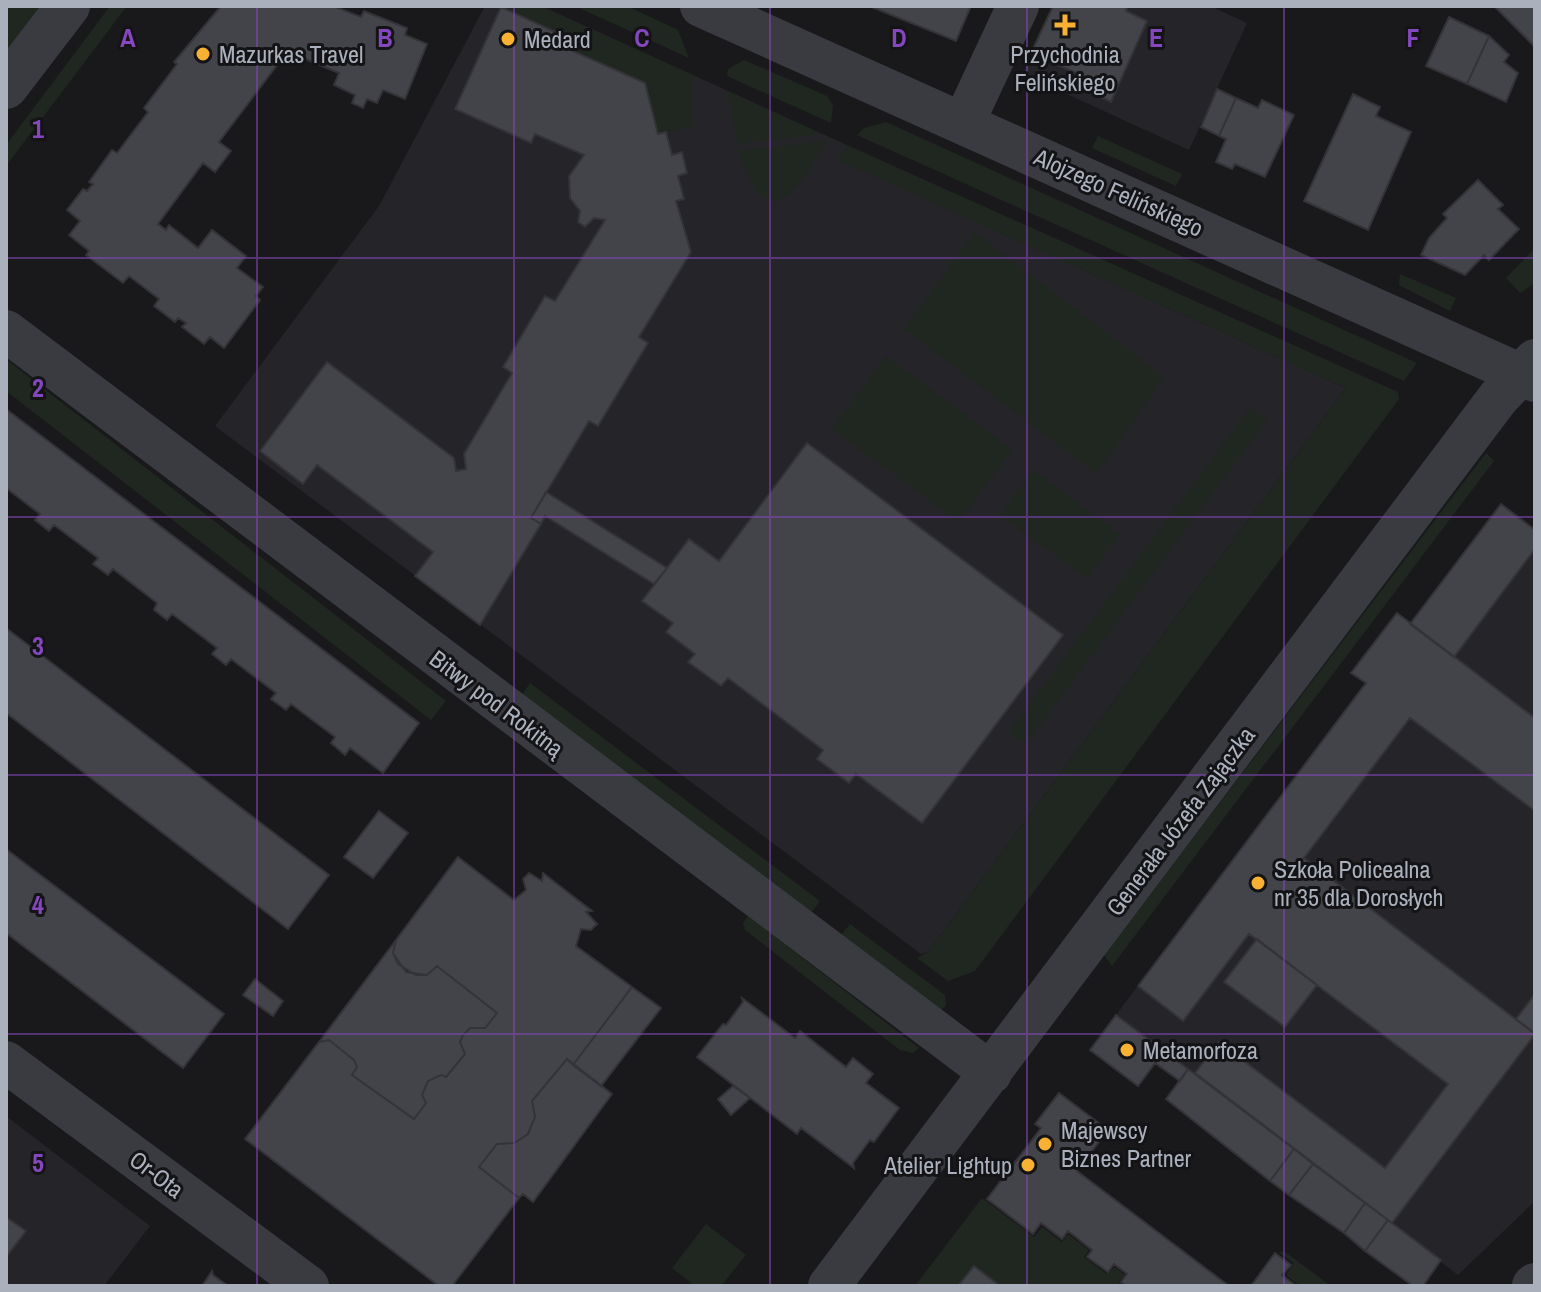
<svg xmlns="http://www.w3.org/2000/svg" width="1541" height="1292" viewBox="0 0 1541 1292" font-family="'Archivo Narrow',sans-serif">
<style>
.built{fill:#252529}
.green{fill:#1f2720}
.building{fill:#434449;stroke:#333338;stroke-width:2}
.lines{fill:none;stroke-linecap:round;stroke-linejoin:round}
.minor{stroke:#3a3b41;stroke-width:42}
.tertiary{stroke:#3a3b41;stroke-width:44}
.grid{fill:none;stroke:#8547be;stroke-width:2;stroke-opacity:0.55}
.poi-dot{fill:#f9b134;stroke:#141417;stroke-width:3}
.labels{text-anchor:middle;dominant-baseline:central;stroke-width:6;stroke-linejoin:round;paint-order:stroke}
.poi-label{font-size:24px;fill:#abb1bc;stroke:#141417;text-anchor:start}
.street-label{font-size:24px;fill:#abb1bc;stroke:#141417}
.grid-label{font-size:26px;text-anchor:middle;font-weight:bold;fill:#8547be;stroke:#141417;stroke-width:6;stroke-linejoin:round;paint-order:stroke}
</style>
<rect width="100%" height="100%" fill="#19191c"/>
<path class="built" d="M485 6H541L847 145 839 160 1346 388 928 952 921 954 215 426 379 206Z
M1053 6H1210L1247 23 1189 150 1023 74Z
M1501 504 1535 530V1201L1458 1275 1116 1015 1365 683 1351 673 1397 613 1410 624Z
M6 1116 150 1226 104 1286H6Z"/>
<path class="green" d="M6 6H51L6 66Z
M110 6H127L6 166V145Z
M541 6 693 75V126L658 134 645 83 573 51 577 42 501 7Z
M575 6H627L678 30 689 58Z
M744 60 827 96 833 105 831 123 727 76 728 69Z
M727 91 822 134 738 144Z
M886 122 1417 363 1404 381 857 135 864 128Z
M1098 136 1182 174 1176 186 1092 148Z
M826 141C795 193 768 240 738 151Z
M847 145 1398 392 1399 399 975 971 948 981 917 958 928 952 1346 388 838 160Z
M975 232 1164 377 1096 474 904 329Z
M1535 248V283L1520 293 1506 278Z
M1400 274 1456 298 1450 311 1399 285Z
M886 356 1012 450 958 522 832 429Z
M7 360 446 701 431 720 6 391Z
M1250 408 1267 420 1026 744 1009 732Z
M1486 453 1494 461 1112 966 1104 955Z
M1033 470 1120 534 1087 579 1000 515Z
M530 683 820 901 810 914 521 696Z
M748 916 919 1048 913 1053 900 1050 745 930 743 923Z
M850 924 945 995 946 1006 940 1011 840 936Z
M982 1198 1034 1237 1042 1227 1062 1242 1068 1234 1089 1250 1084 1257 1107 1274 1115 1267 1125 1275 1119 1282 1124 1286H915Z
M706 1224 746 1255 721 1286H695L672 1268Z
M1278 1252H1285L1331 1286H1300L1286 1275 1294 1263Z"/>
<path class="building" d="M221 6H333L361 17 364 11 407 28 405 35 427 44 405 99 383 90 377 103 367 99 363 108 352 103 355 95 334 85 339 73 298 56 294 65 281 60 219 142 231 151 215 172 203 163 158 224 166 230 169 225 198 248 212 230 246 256 237 268 263 287 256 296 260 300 224 348 210 337 204 344 182 327 186 323 178 318 175 322 154 306 159 299 129 276 123 283 86 255 89 251 69 235 80 221 67 210 83 189 87 191 93 184 89 182 112 150 117 153 148 112 144 108 177 64 174 62Z
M869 6H971L956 41Z
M1053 6H1128L1126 11 1147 21 1111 102 1081 88 1085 77 1031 53Z
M1494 6H1535V47Z
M501 7 577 42 573 51 645 83 658 134 666 132 672 155 682 152 687 173 678 176 684 199 676 201 691 252 639 337 648 343 598 426 589 421 531 518 541 524 480 625 415 576 433 552 317 465 303 484 260 451 327 362 454 458 456 471 466 469 464 454 512 373 503 367 545 296 555 301 605 220 594 218 585 227 578 222 580 211 570 198 569 176 584 155 535 134 531 143 455 109Z
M1449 17 1489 36 1467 84 1426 66Z
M1489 36 1509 55 1504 62 1518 73 1506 102 1467 84Z
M1217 89 1236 98 1219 136 1201 127Z
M1353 94 1380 107 1376 116 1411 132 1368 230 1304 201Z
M1236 98 1258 108 1262 100 1294 115 1265 177 1235 164 1232 169 1216 162 1226 139 1219 136Z
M1478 180 1503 205 1498 209 1519 229 1489 260 1484 255 1465 275 1421 255 1429 238 1447 218 1443 214Z
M6 409 419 723 383 773 350 748 345 755 331 743 335 737 291 704 286 710 271 699 276 693 231 659 226 665 212 654 217 648 172 614 167 620 154 610 157 603 113 569 108 575 93 564 98 558 54 525 49 531 35 520 40 514 6 488Z
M807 443 1063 635 922 823 856 774 849 783 817 759 823 750 728 678 721 686 688 662 695 654 666 632 673 623 642 601 689 539 719 561Z
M546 492 667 568 654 584 545 516 541 524 531 518Z
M1501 504 1535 530V549L1454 657 1410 624Z
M1397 613 1535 718V811L1410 718 1304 858 1535 1034 1392 1223 1195 1073 1219 1042 1385 1168 1448 1084 1249 934 1183 1021 1138 986 1366 683 1351 673Z
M6 628 329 875 288 929 6 713Z
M379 811 408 833 373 878 344 857Z
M6 849 224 1014 183 1068 6 933Z
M458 857 514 900 526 890 523 879 529 873 542 881 543 873 592 911 586 912 597 924 591 930 581 929 576 946 632 987 573 1065 567 1059 532 1101 535 1117 528 1134 514 1143 497 1144 479 1167 519 1198 452 1286H439L245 1139 319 1042 329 1040 354 1060 357 1067 352 1075 414 1119 426 1103 422 1095 428 1081 441 1075 446 1077 465 1054 460 1042 463 1035 470 1028H485L497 1013 437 966 427 975H416L398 964 393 953 396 940Z
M1257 939 1317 985 1285 1027 1224 982Z
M396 940 393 953 406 972 427 975 437 966 497 1013 485 1028H470L463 1035 460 1042 465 1054 446 1077 441 1075 428 1081 422 1095 426 1103 414 1119 352 1075 357 1067 354 1060 329 1040 319 1042Z
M255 979 283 1001 273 1016 243 995Z
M632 987 661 1008 601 1086 573 1065Z
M1535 994V1033L1516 1019Z
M742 998 795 1038 800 1031 846 1067 853 1058 873 1074 866 1083 899 1108 874 1142 870 1140 853 1163 854 1168 801 1128 797 1134 697 1057 723 1024 726 1025 743 1002Z
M1116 1015 1164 1051 1138 1086 1090 1050Z
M1164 1051 1188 1069 1180 1081 1155 1063Z
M567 1059 612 1094 533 1202 523 1194 519 1198 479 1167 497 1144 514 1143 528 1134 535 1117 532 1101Z
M1188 1069 1294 1149 1270 1181 1166 1099Z
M733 1086 750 1098 731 1115 718 1099Z
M1059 1093 1108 1130 1077 1171 1229 1286H1126L1121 1282 1127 1274 1114 1264 1108 1272 1087 1257 1092 1250 1068 1231 1062 1239 1041 1223 1033 1234 987 1199 1041 1128 1035 1124Z
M1294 1149 1313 1164 1289 1195 1270 1181Z
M1313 1164 1365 1203 1344 1233 1289 1195Z
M1365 1203 1388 1220 1365 1251 1344 1233Z
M6 1217 26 1231 6 1257Z
M1388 1220 1441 1260 1423 1286H1413L1365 1251Z
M1275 1253 1291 1265 1282 1275 1296 1286H1251Z
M974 1266 1000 1286H958Z
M212 1271 213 1275 228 1286H202Z"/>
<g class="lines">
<path class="minor" d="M701 6 1535 381
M963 124 1018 6
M6 331 991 1073
M6 1062 308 1286
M829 1286 1498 398 1535 360"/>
<path class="tertiary" d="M6 87 68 6
M1534 1286 1535 1285"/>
</g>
<path class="grid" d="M257 6V1286M514 6V1286M770 6V1286M1027 6V1286M1284 6V1286M6 258H1535M6 517H1535M6 775H1535M6 1034H1535"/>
<g class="poi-dot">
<path d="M1061 13h8v8h8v8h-8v8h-8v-8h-8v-8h8z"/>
<circle cx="508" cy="39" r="8"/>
<circle cx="203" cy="54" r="8"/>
<circle cx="1258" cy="883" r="8"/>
<circle cx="1127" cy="1050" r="8"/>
<circle cx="1045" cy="1144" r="8"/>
<circle cx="1028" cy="1165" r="8"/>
</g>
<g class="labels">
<g class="poi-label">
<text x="524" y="39">Medard</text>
<text x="219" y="54">Mazurkas Travel</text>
<text x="1065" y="54" text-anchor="middle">Przychodnia<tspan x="1065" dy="28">Felińskiego</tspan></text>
<text x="1274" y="869">Szkoła Policealna<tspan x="1274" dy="28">nr 35 dla Dorosłych</tspan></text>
<text x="1143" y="1050">Metamorfoza</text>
<text x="1061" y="1130">Majewscy<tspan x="1061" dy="28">Biznes Partner</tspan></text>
<text x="1012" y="1165" text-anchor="end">Atelier Lightup</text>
</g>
<g class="street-label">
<text transform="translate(1119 192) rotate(24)">Alojzego Felińskiego</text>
<text transform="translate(497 703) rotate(37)">Bitwy pod Rokitną</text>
<text transform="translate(1180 821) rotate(-53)">Generała Józefa Zajączka</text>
<text transform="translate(157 1174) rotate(37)">Or-Ota</text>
</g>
</g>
<g class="grid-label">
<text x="128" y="47">A</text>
<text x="385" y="47">B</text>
<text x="642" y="47">C</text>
<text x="899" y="47">D</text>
<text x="1156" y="47">E</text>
<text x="1413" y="47">F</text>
<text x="38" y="138">1</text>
<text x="38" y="397">2</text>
<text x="38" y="655">3</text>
<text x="38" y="914">4</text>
<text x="38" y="1172">5</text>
</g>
<rect width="1541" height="1292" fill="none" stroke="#abb1bc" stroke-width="16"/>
</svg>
